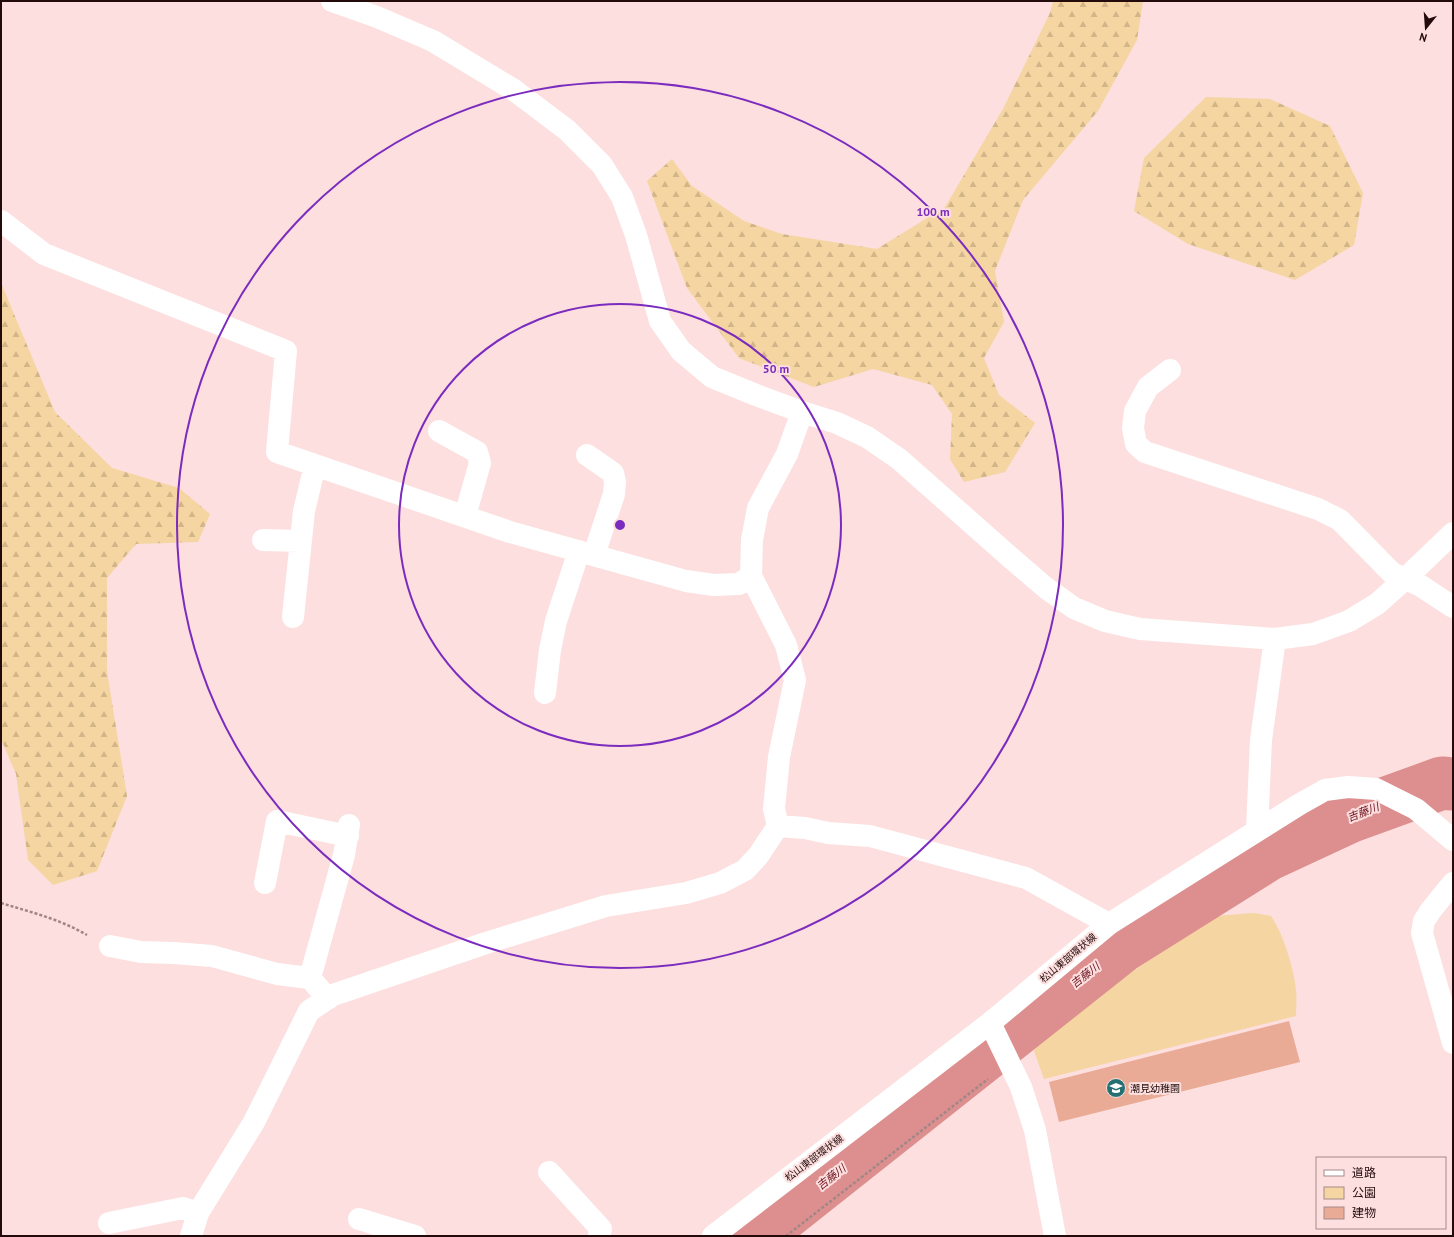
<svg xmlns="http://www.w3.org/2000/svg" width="1454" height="1237" viewBox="0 0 1454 1237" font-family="'PT Sans','Noto Sans JP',sans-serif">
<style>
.green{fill:#f5d5a1}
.forest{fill:url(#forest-firs)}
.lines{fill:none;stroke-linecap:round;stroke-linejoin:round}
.river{stroke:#dd8f8f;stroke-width:53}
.building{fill:#eaab96}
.path{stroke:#a18686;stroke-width:2.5;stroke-dasharray:3 2;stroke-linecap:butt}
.street{stroke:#fff;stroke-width:22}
.primary{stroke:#fff;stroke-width:22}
.ring{fill:none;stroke:#7b2cbf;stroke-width:2}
.labels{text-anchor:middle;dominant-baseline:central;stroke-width:4;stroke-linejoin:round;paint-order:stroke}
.street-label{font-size:10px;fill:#230b0c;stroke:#fcdfde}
.poi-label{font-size:10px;fill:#230b0c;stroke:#fcdfde;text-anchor:start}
.water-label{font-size:11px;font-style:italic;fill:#6d101e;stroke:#fcdfde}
.centre{fill:#7b2cbf;stroke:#fcdfde;stroke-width:2}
.ring-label{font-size:12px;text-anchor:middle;font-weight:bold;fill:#7b2cbf;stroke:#fcdfde;stroke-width:4;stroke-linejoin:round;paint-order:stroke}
</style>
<defs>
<pattern id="forest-firs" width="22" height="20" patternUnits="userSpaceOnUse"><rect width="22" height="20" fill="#f5d5a1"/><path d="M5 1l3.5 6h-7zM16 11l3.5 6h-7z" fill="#d2b689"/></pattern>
</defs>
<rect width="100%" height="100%" fill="#fcdfde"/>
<path class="green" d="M1254 913 1271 916C1283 933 1294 969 1296 990 1297 998 1296 1007 1296 1016L1044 1079 1034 1051 1037 1042 1041 1035 1211 917 1227 915Z"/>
<path class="forest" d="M1053 1H1143L1137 40 1098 111 1023 200 995 271 1004 322 984 358 999 395 1035 423 1005 472 964 482 950 459 952 414 932 385 873 369 814 387 739 358 687 288 647 181 672 159 692 186 744 221 782 234 877 249 945 207 1003 109 1050 13Z
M1206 97 1270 99 1330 126 1363 193 1354 245 1295 280 1188 244 1134 211 1144 158Z
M1 283 55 412 112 468 179 488 210 514 198 542 136 544 107 578V671L127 796 97 871 53 885 28 860 16 774 1 739Z"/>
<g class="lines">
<path class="river" d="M756 1236 1122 946 1267 855 1351 816 1442 783 1453 784"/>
</g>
<path class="building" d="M1289 1021 1300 1062 1059 1122 1049 1082Z"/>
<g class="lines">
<path class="path" d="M1 903C30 912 60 919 87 935
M786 1236 988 1079"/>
<path class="street" d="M332 1 377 17 433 41 514 90 567 130 602 165 622 197 636 235 660 321 681 351 712 377 756 395 802 412 837 423 867 437 899 459 1011 558 1046 588 1074 608 1105 621 1140 629 1275 639 1313 634 1349 621 1377 604 1405 579 1453 533
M1 221 44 254 286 351 277 452 510 532 686 581 714 585 739 584 751 576 752 540 758 508 787 454 802 412
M1170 370 1148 387 1135 411 1133 428 1136 444 1145 452 1318 509 1340 520 1392 573 1421 586 1453 607
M439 431 477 452 480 463 465 516
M587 455 613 473 615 482 614 494 594 555
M263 540 301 541
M751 576 786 645 795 680 779 757 774 809 778 826
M293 617 304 511 315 465
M545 693 550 650 556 621 579 551
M1257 830 1261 740 1275 639
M265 883 277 821 348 836
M1453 883 1431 910 1424 921 1422 933 1453 1043
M110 946 141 952 174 953 212 956 277 974 310 978 328 999
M310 978 344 855 349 825
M990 1023 1021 1087 1035 1130 1055 1236
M549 1172 601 1229 599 1236
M359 1219 415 1236
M109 1223 183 1208 198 1213
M191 1236 198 1213 254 1122 309 1011 333 995 486 943 606 906 686 893 720 883 745 870 758 856 778 826 805 828 828 833 870 836 1026 878 1109 924"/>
<path class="primary" d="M713 1236 990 1023 1109 924 1300 804 1325 790 1348 787 1376 789 1416 809 1453 840"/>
</g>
<g class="ring">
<circle cx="620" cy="525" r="221"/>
<circle cx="620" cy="525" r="443"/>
</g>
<defs>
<symbol id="school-disc" viewBox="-11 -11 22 22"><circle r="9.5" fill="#257073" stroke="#fcdfde"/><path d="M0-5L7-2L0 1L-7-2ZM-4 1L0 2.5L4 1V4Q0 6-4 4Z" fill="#fff"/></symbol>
</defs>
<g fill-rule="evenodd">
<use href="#school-disc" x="1105" y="1077" width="22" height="22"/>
</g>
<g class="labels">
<g class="street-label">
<text transform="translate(1068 958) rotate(-40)">松山東部環状線</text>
<text transform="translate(814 1158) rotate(-37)">松山東部環状線</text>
</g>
<g class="poi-label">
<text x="1130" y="1088">潮見幼稚園</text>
</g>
<g class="water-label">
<text transform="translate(1363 812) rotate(-21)">吉藤川</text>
<text transform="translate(1085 975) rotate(-38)">吉藤川</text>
<text transform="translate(831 1177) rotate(-38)">吉藤川</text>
</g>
</g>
<circle cx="620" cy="525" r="6" class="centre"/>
<g class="ring-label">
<text x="933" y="216">100 m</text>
<text x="776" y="373">50 m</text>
</g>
<rect width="1454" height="1237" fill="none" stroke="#230b0c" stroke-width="4"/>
<rect x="1316" y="1157" width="130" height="72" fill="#fcdfde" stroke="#a58a8a"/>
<rect x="1324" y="1170" width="20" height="6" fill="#ffffff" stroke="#a58a8a"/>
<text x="1352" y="1177" font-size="12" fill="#230b0c">道路</text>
<rect x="1324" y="1187" width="20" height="12" fill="#f5d5a1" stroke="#a58a8a"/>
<text x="1352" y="1197" font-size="12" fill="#230b0c">公園</text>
<rect x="1324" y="1207" width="20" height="12" fill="#eaab96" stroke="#a58a8a"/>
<text x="1352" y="1217" font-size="12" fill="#230b0c">建物</text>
<g transform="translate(1426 28) rotate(197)" stroke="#fcdfde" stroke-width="3" paint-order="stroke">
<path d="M0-3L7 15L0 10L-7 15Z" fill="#230b0c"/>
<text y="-6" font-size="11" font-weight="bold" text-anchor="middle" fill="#230b0c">N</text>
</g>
</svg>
